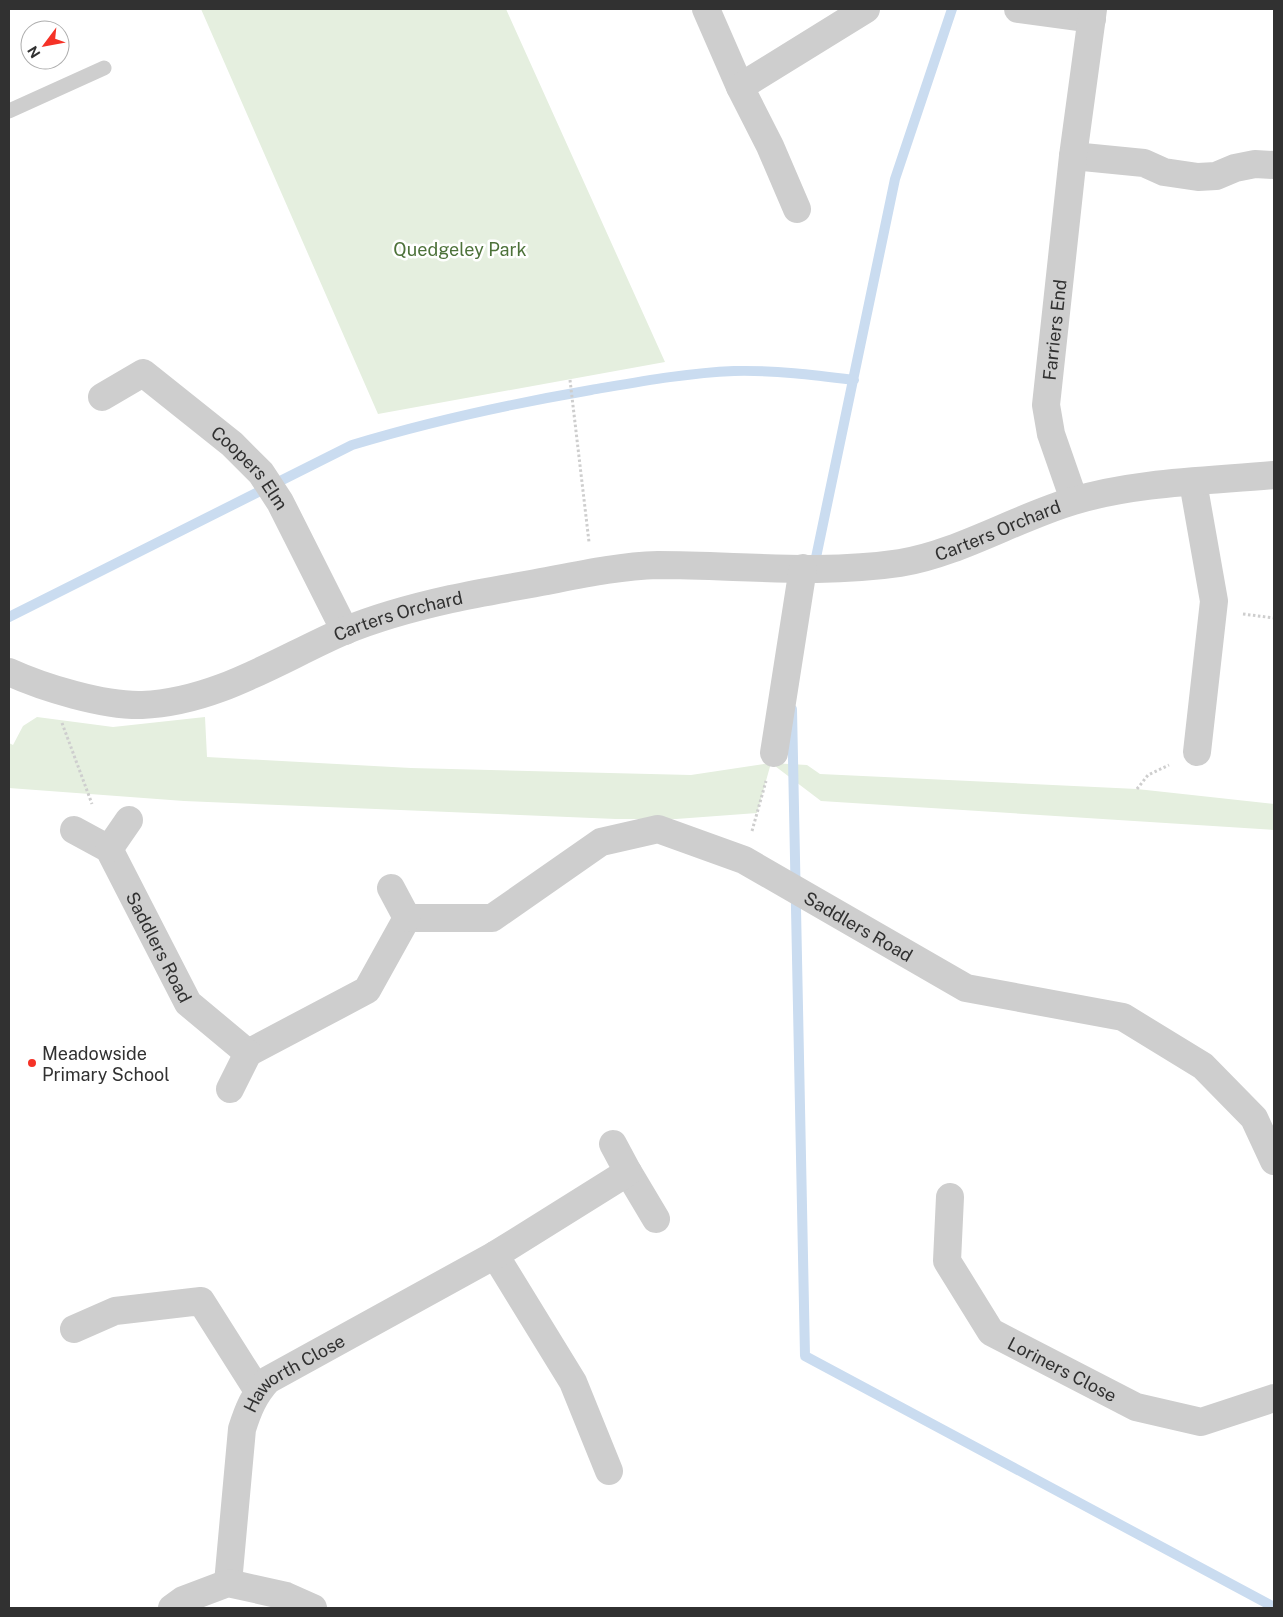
<svg xmlns="http://www.w3.org/2000/svg" width="1283" height="1617" viewBox="0 0 1283 1617" font-family="'Public Sans',sans-serif">
<style>
.green{fill:#e5efdf}
.lines{fill:none;stroke-linecap:round;stroke-linejoin:round}
.stream{stroke:#cadcf0;stroke-width:10}
.path{stroke:#cecece;stroke-width:3;stroke-dasharray:2.5 2.5;stroke-linecap:butt}
.lane{stroke:#cecece;stroke-width:15}
.street{stroke:#cecece;stroke-width:28}
.poi-dot{fill:#f53227;stroke:#fff;stroke-width:2}
.labels{text-anchor:middle;dominant-baseline:central;stroke-width:5;stroke-linejoin:round;paint-order:stroke}
.park-label{font-size:18px;fill:#4d723a;stroke:#fff}
.street-label{font-size:18px;fill:#313131;stroke:#fff}
.poi-label{font-size:18px;fill:#313131;stroke:#fff;text-anchor:start}
</style>
<rect width="100%" height="100%" fill="#fff"/>
<path class="green" d="M201 9H506L665 362 378 414Z
M37 717 113 727 205 717 207 757 411 768 691 775 771 763 807 765 820 774 1137 789 1274 804V830L821 801 771 763 757 813 676 819H616L184 801 9 788V743L13 745 23 726Z"/>
<g class="lines">
<path class="stream" d="M814 567 895 179 952 9
M9 617 352 445C431 421 510 404 591 390 638 382 686 373 734 371 774 370 814 375 854 380
M792 709 805 1356 1274 1607"/>
<path class="path" d="M570 380 589 542
M1243 614 1274 618
M62 723 92 804
M1137 789 1148 775 1169 765
M752 831 766 781"/>
<path class="lane" d="M9 111 104 68"/>
<g class="street">
<path d="M706 9 740 87"/>
<path d="M1018 9 1092 19"/>
<path d="M1073 156 1144 163 1164 172 1198 177 1216 176 1235 168 1255 164 1274 165"/>
<path d="M797 209 770 146 740 87 866 9"/>
<path id="s1" d="M102 397 143 373 232 444 261 473 280 502 345 631"/>
<path d="M1193 482 1214 601 1197 752"/>
<path id="s2" d="M1074 500 1051 434 1046 405 1073 156 1093 9"/>
<path id="s3" d="M9 672C44 688 104 706 142 705 216 702 278 660 344 631 378 617 415 607 451 599 483 592 515 587 547 581 583 574 621 566 658 565 738 565 820 575 900 563 957 554 1016 518 1073 501 1137 482 1208 481 1274 475"/>
<path d="M774 753 803 568"/>
<path id="s4" d="M74 830 109 849 188 1003 248 1053 367 990 407 918H492L601 842 658 829 744 860 966 988 1123 1017 1203 1066 1254 1118 1274 1161"/>
<path d="M109 849 129 820"/>
<path d="M391 888 407 918"/>
<path d="M230 1089 248 1053"/>
<path d="M628 1172 656 1219"/>
<path id="s5" d="M950 1197 947 1261 991 1332 1136 1407 1201 1422 1274 1398"/>
<path d="M495 1255 573 1382 609 1471"/>
<path d="M74 1329 115 1311 201 1301 258 1391"/>
<path id="s6" d="M228 1583 242 1429C248 1410 254 1395 268 1380L495 1255 628 1172 613 1144"/>
<path d="M172 1608 183 1600 228 1583 286 1596 313 1608"/>
</g>
</g>
<circle class="poi-dot" cx="32" cy="1063" r="5"/>
<g class="labels">
<g class="park-label">
<text x="460" y="249">Quedgeley Park</text>
</g>
<g class="street-label">
<text stroke="none"><textPath href="#s2" startOffset="175">Farriers End</textPath></text>
<text stroke="none"><textPath href="#s1" startOffset="191">Coopers Elm</textPath></text>
<text stroke="none"><textPath href="#s3" startOffset="1022">Carters Orchard</textPath></text>
<text stroke="none"><textPath href="#s3" startOffset="411">Carters Orchard</textPath></text>
<text stroke="none"><textPath href="#s4" startOffset="1008">Saddlers Road</textPath></text>
<text stroke="none"><textPath href="#s4" startOffset="150">Saddlers Road</textPath></text>
<text stroke="none"><textPath href="#s5" startOffset="228">Loriners Close</textPath></text>
<text stroke="none"><textPath href="#s6" startOffset="235">Haworth Close</textPath></text>
</g>
<g class="poi-label">
<text x="42" y="1053">Meadowside<tspan x="42" dy="21">Primary School</tspan></text>
</g>
</g>
<rect width="1283" height="1617" fill="none" stroke="#313131" stroke-width="20"/>
<g transform="translate(45 45) rotate(238)"><circle r="24" fill="#ffffff" stroke="#adadad"/>
<path d="M0-4L9 19L0 12L-9 19Z" fill="#f53227"/>
<text y="-8" font-size="14" font-weight="bold" text-anchor="middle" fill="#313131">N</text>
</g>
</svg>
